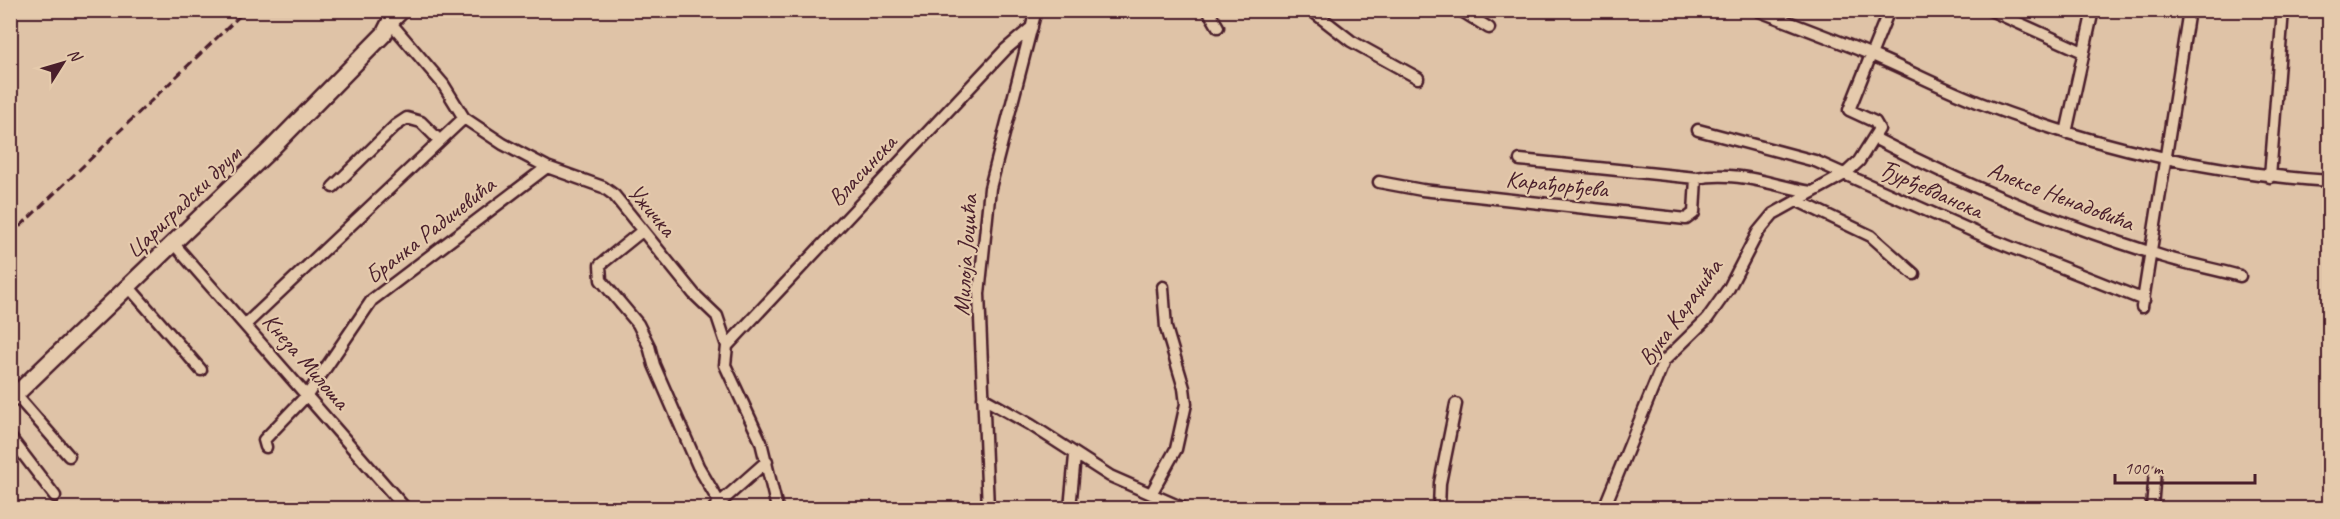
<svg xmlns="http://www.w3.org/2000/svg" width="2340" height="519" viewBox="0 0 2340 519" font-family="Caveat,sans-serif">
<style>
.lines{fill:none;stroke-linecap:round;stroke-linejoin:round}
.minor-casing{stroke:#4a1f2b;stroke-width:15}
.secondary-casing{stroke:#4a1f2b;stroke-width:20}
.minor{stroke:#e5caac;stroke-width:10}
.secondary{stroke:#e5caac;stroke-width:15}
.rail{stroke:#4a1f2b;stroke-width:3;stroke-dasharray:9 4.5;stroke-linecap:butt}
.labels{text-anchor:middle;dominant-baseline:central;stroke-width:4.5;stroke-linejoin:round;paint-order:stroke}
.street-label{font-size:24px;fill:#4a1f2b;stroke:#e5caac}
</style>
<rect width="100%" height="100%" fill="#dfc3a7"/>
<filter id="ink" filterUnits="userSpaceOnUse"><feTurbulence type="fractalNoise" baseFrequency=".0167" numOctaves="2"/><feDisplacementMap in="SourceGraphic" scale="12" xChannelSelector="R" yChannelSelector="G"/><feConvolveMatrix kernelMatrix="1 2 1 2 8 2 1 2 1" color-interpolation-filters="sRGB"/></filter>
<g filter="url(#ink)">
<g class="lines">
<defs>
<path id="minor" d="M1208 10 1218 27
M1311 10 1351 41 1418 78
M1460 10 1489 28
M1757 10C1795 25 1834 39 1872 55 1908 70 1943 89 1980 103 2093 146 2209 173 2330 181
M1990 10 2083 52
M390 22 443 84 464 118 503 144 547 167 603 187 614 195 694 294 717 316 727 346 725 365 761 442 777 508
M1698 130 1815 161 1995 241 2144 300
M2066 133 2093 10
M1874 138C1962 184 2056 223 2152 253 2181 263 2211 268 2240 276
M1520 160 1696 178C1738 170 1770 185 1811 192
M2270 177 2283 10
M1379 182 1422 190 1686 219 1694 213 1696 178
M333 187 395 126 407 118 421 122 439 140
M1798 201 1871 236 1914 274
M642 231 600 265 601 280 638 324 649 346 654 365 698 466 719 502
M173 243 405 508
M128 286 201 370
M2142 307 2189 10
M246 324 464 118
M727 346 1006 49 1032 27
M16 395 69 456
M983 398 1031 425 1110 476 1183 508
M10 437 55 496
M266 447 264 440 308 394 372 300 547 167
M1151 494 1176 449 1186 404 1184 388 1166 328 1163 287
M714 508 767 461
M988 508 979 294 990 188 1036 10
M1070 508 1075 456
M1439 508 1440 483 1456 404
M1604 508 1664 361 1707 319 1729 288 1758 232 1773 214 1845 174 1859 161 1879 129 1875 122 1849 110 1889 10
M2152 508 2155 471"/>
<path id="secondary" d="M10 400 269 151 384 34 390 22 402 10"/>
</defs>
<use href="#minor" class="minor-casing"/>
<use href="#secondary" class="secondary-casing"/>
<use href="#minor" class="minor"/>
<use href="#secondary" class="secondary"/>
<path class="rail" d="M10 236 246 10"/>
</g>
</g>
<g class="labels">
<g class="street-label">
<text transform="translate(862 170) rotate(-47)">Власинска</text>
<text transform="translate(1557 184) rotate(6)">Карађорђева</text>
<text transform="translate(1931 189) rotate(24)">Ђурђевданска</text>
<text transform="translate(2061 196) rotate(21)">Алексе Ненадовића</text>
<text transform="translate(183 202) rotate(-44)">Цариградски друм</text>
<text transform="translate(652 210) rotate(50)">Ужичка</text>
<text transform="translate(430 230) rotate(-38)">Бранка Радичевића</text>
<text transform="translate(965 255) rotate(-86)">Милоја Јоцића</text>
<text transform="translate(1680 312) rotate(-54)">Вука Караџића</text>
<text transform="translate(306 361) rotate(49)">Кнеза Милоша</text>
</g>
</g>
<rect width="2340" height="519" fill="none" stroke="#e5caac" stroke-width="36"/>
<rect x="18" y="18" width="2304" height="483" fill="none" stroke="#4a1f2b" stroke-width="2" filter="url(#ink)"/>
<g transform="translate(63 63) rotate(53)" stroke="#e5caac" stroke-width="4.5" paint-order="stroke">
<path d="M0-4.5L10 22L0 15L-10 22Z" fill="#4a1f2b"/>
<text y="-9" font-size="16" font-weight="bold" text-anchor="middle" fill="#4a1f2b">N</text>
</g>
<path d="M2115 474v9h140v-9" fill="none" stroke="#4a1f2b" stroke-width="3"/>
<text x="2124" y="474" font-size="18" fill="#4a1f2b" stroke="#e5caac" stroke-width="4.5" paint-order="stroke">100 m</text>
</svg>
